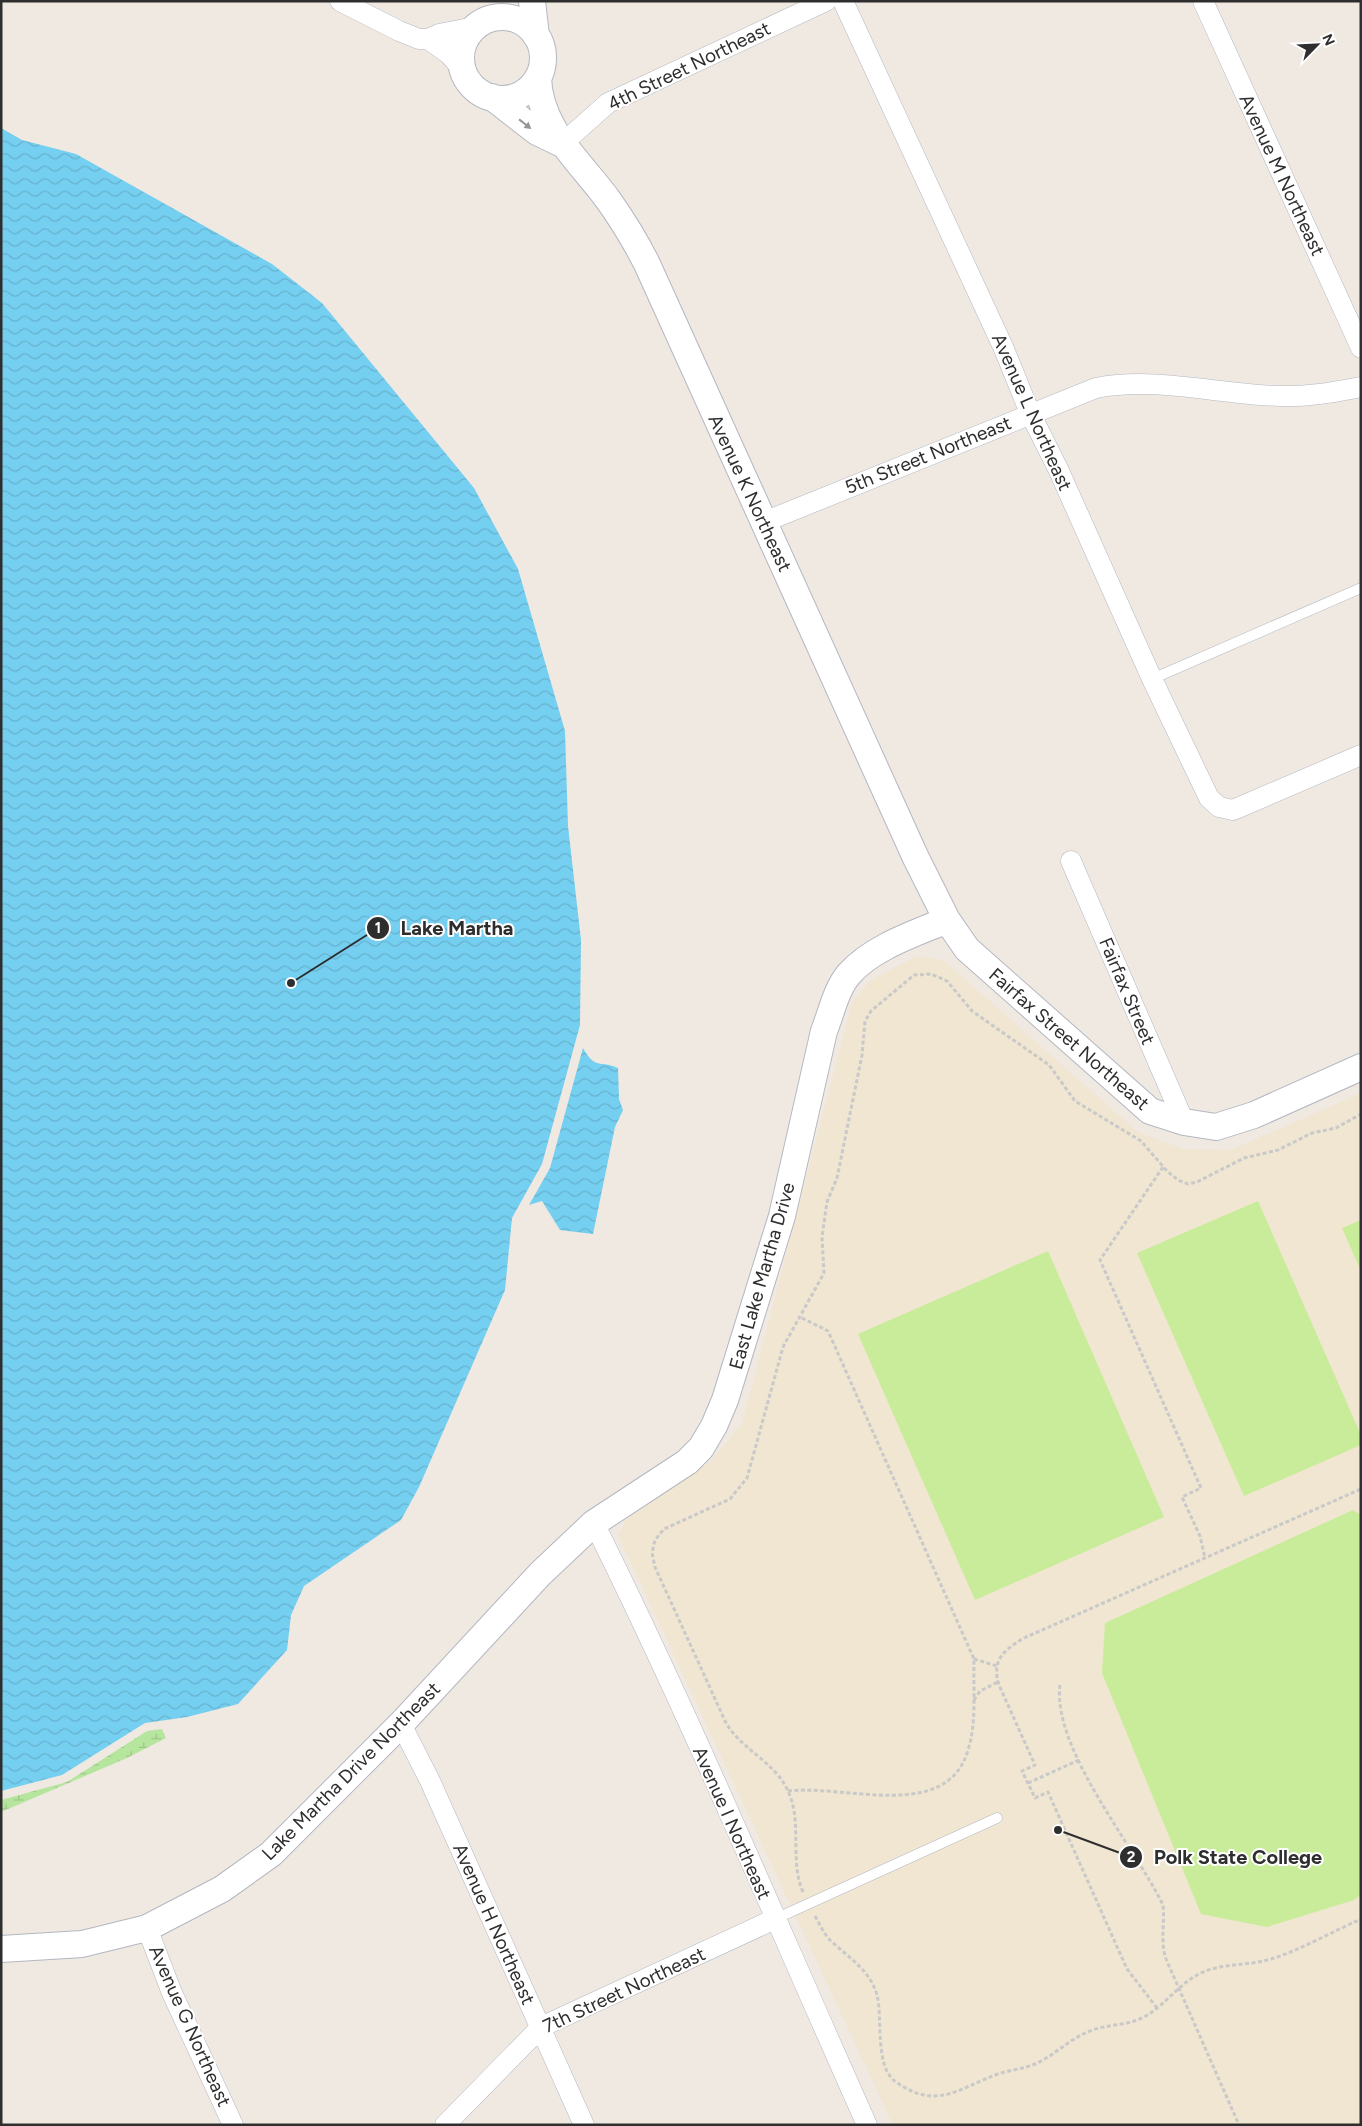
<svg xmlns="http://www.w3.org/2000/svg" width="1362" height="2126" viewBox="0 0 1362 2126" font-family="Figtree,sans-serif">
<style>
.education{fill:#f0e6d1}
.wetland{fill:url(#wetland-marsh)}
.pitch{fill:#c9ec9a}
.water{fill:url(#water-waves)}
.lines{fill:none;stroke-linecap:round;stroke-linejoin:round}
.service-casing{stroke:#b4b7c1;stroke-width:11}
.minor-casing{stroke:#b4b7c1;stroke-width:21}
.tertiary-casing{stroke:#b4b7c1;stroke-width:28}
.path{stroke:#c9c9c9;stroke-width:3;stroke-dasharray:4 2.5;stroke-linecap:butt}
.service{stroke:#fff;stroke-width:10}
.minor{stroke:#fff;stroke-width:20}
.tertiary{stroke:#fff;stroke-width:26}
.oneway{fill:#969696}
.labels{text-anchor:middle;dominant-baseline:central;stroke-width:4;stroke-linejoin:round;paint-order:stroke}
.street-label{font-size:19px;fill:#2e2e2e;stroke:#fff}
.leader{fill:none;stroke:#2e2e2e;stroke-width:2}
.callout-dot{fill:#2e2e2e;stroke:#fff;stroke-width:2}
.mark-label{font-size:15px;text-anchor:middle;font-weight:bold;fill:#fff}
.callout-label{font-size:20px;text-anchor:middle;font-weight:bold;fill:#2e2e2e;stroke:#fff;stroke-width:4;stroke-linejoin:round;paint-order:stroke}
</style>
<defs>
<pattern id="wetland-marsh" width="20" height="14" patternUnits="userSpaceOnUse" patternTransform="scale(1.25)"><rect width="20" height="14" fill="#b6e59e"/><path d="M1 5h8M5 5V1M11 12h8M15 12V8" fill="none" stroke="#9dc588"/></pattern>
<pattern id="water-waves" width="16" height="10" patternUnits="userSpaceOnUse" patternTransform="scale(1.25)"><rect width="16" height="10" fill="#75cff0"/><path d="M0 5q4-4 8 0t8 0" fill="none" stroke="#66b2ce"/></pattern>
</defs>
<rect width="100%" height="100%" fill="#efe9e1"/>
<path class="education" d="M917 956 943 960 1138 1132 1183 1149 1231 1150 1361 1093V2125H893L618 1535 628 1517 710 1462 742 1424 852 1002 871 980Z"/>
<path class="wetland" d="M162 1729 166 1738 127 1758 1 1812V1800L67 1782 147 1731Z"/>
<path class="pitch" d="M1258 1201 1361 1435V1445L1244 1496 1137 1253Z
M1361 1220V1271L1342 1228Z
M1048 1251 1164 1517 975 1600 858 1334Z
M1353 1510 1361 1515V1895L1354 1900 1267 1927 1201 1914 1102 1673 1105 1623Z"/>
<path class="water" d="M1 128 22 140 76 154 272 264 322 303 474 488 518 569 565 731 568 826 581 940 580 1025 542 1164 512 1218 505 1290 419 1487 401 1520 304 1586 291 1615 287 1650 238 1704 187 1717 145 1723 62 1775 1 1791Z
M583 1048C595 1070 600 1060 618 1068L619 1099 623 1110 615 1127 593 1234 560 1230 542 1201 529 1205 550 1168Z"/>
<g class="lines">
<defs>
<path id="service" d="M1152 679 1361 588
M775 1919 997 1818"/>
<path id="minor" d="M340 1 399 31 419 39H428L449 54 462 69
M843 1 1004 349 1030 413 1059 471 1152 679 1209 798 1219 807 1233 810 1361 755
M1203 1 1361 348
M428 39 439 34 475 27
M562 144 608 103 826 1
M764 522 1096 388C1157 376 1220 395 1281 396 1309 397 1334 392 1361 387
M1071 861 1184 1122
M594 1523C692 1720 777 1924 867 2125
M401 1724 430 1781 584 2125
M147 1928 172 1993 233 2125
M445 2125 541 2027 775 1919"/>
<path id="tertiary" d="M532 1 536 36
M461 58a41 41 0 1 1 82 0a41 41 0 1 1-82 0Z
M538 77C539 129 581 162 609 201 623 221 636 242 647 264L915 856 947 920 967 949 1150 1111 1184 1122 1216 1127 1254 1115 1361 1067
M492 97 537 132 562 144
M1 1949 82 1944 147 1928 222 1889 271 1854 401 1724 540 1574 594 1523 687 1462 701 1448 714 1426 725 1400 782 1216 824 1031C831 1014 836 989 849 974 873 947 914 934 947 920"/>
</defs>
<use href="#service" class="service-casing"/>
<use href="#minor" class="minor-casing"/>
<use href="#tertiary" class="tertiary-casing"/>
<path class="path" d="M1163 1167 1100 1260 1201 1488 1182 1497 1200 1536 1205 1558
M974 1659 997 1666
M1060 1685C1052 1749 1135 1847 1163 1905 1165 1923 1160 1941 1166 1959L1239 2125
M974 1700 980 1691 998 1682
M1028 1783 1079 1760
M788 1791C845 1784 947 1823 968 1750 977 1722 973 1689 974 1659L828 1331 800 1317
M803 1892C789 1860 803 1823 788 1791 775 1762 742 1750 726 1723L655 1567 652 1553 655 1540 664 1529 730 1499 747 1478 783 1347 824 1273 822 1237 827 1202 837 1178 862 1055 865 1021 871 1011 914 975 931 974 947 981 972 1011 1049 1065 1075 1101 1141 1141 1167 1171 1178 1180 1188 1184 1197 1182 1244 1158 1278 1150 1312 1133 1336 1128 1361 1114
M815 1916C820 1925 824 1934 831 1941 849 1958 870 1970 877 1995 883 2018 874 2067 896 2082 937 2111 959 2088 998 2074 1010 2070 1023 2069 1035 2064 1054 2056 1069 2039 1090 2031 1107 2024 1127 2026 1144 2017 1166 2005 1178 1984 1201 1973 1222 1963 1248 1966 1271 1959 1298 1951 1334 1931 1361 1919
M1157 2008 1127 1969 1048 1792 1035 1798 1022 1771 1035 1765 999 1685C991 1660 1004 1650 1024 1638L1361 1489"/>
<use href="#service" class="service"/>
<use href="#minor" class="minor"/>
<use href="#tertiary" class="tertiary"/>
</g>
<defs><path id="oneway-solid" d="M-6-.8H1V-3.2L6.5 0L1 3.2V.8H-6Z" transform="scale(1.25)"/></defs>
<use class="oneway" href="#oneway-solid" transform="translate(525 124) rotate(38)"/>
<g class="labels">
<g class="street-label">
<text transform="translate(689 66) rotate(-26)">4th Street Northeast</text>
<text transform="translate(1282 175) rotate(65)">Avenue M Northeast</text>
<text transform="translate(1032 412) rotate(66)">Avenue L Northeast</text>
<text transform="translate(928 455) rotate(-22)">5th Street Northeast</text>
<text transform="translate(750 493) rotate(65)">Avenue K Northeast</text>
<text transform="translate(1127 991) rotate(67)">Fairfax Street</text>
<text transform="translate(1069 1039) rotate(41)">Fairfax Street Northeast</text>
<text transform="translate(762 1276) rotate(-74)">East Lake Martha Drive</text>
<text transform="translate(351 1771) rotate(-45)">Lake Martha Drive Northeast</text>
<text transform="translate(732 1823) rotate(66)">Avenue I Northeast</text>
<text transform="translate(494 1924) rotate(66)">Avenue H Northeast</text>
<text transform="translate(624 1990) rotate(-25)">7th Street Northeast</text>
<text transform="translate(190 2026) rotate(66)">Avenue G Northeast</text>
</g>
</g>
<path class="leader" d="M291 983L378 928M1058 1830L1131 1857"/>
<g class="callout-dot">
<circle cx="291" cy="983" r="5"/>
<circle cx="1058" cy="1830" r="5"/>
<circle cx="378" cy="928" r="12"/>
<circle cx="1131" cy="1857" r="12"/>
</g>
<g class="mark-label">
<text x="378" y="933">1</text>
<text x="1131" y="1862">2</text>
</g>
<g class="callout-label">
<text x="457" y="935">Lake Martha</text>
<text x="1238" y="1864">Polk State College</text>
</g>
<rect width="1362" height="2126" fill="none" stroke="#2e2e2e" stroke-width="5"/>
<g transform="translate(1317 45) rotate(66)" stroke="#ffffff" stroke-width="4" paint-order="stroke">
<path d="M0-4L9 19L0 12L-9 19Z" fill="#2e2e2e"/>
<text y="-8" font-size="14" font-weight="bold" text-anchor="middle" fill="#2e2e2e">N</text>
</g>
</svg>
